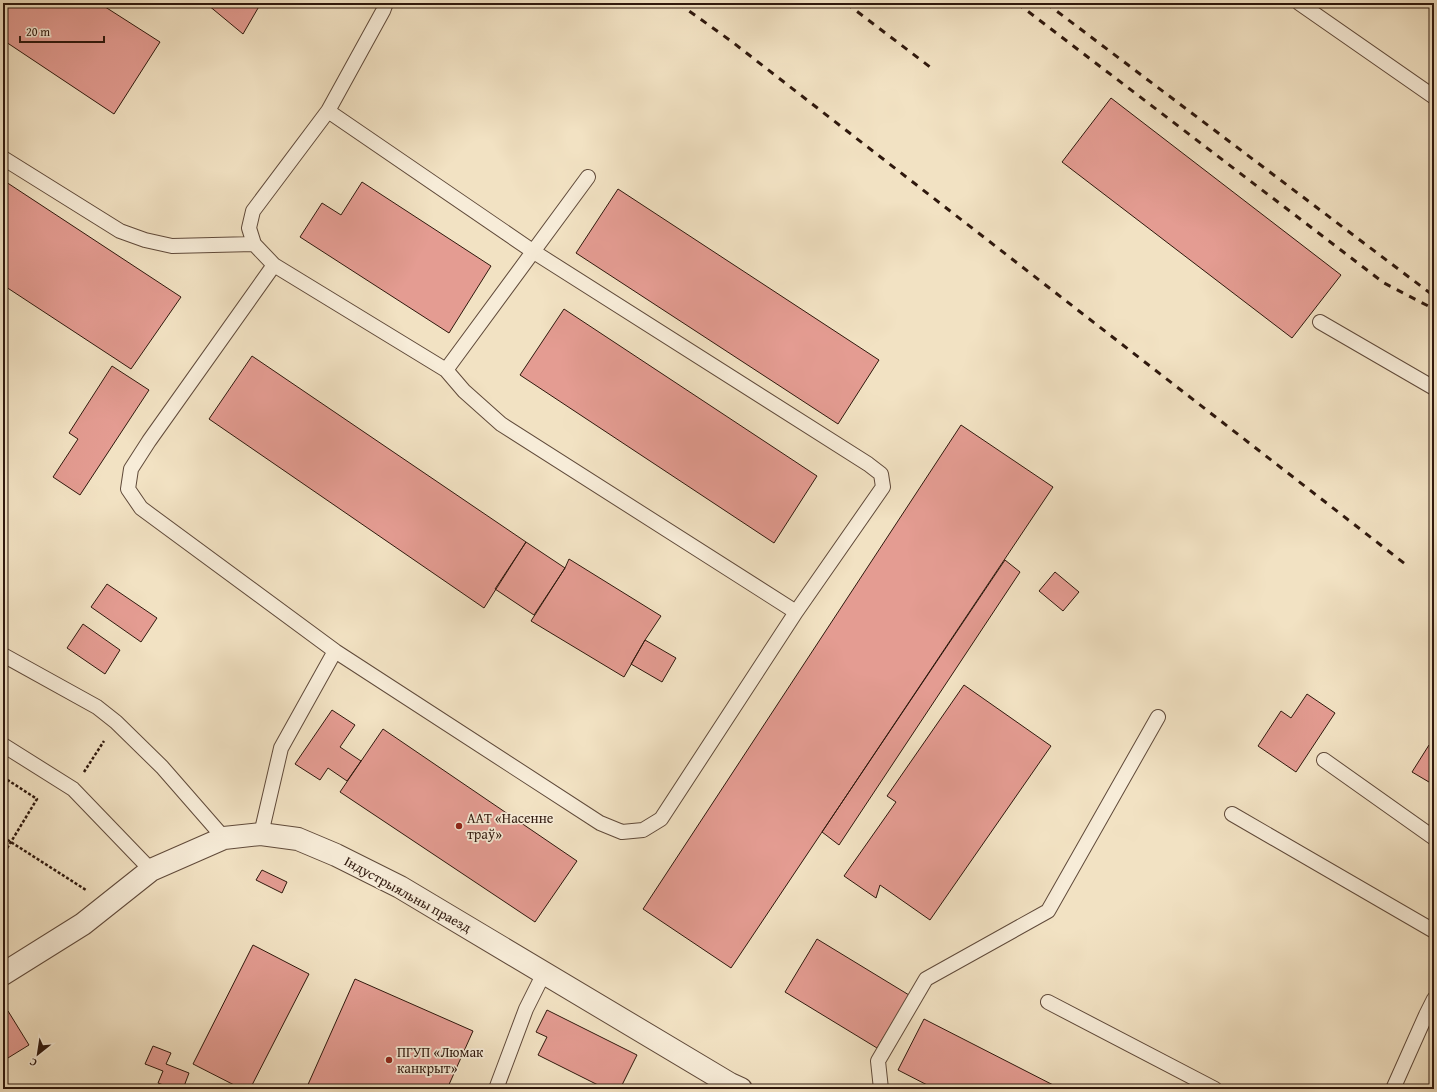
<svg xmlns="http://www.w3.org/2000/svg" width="1437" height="1092" viewBox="0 0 1437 1092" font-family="'Gentium Book Plus',serif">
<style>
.building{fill:#e49c92;stroke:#2f180d}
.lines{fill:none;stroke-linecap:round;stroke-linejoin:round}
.lane-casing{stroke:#604a3a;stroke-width:16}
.street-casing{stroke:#604a3a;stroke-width:24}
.path{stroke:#2f180d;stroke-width:2.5;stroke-dasharray:3 2;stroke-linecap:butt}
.lane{stroke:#f7ecd8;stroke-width:14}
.street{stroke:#f7ecd8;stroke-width:22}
.rail{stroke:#2f180d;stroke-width:3;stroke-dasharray:7 7;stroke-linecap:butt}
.poi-dot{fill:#8f2418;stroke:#f7ecd8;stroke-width:1.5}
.labels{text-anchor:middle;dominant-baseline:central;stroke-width:3.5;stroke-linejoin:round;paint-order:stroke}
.poi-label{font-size:14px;fill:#2f180d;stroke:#f7ecd8;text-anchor:start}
.street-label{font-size:14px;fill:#2f180d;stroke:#f7ecd8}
</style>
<rect width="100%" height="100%" fill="#f2e2c3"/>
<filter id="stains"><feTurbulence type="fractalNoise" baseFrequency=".005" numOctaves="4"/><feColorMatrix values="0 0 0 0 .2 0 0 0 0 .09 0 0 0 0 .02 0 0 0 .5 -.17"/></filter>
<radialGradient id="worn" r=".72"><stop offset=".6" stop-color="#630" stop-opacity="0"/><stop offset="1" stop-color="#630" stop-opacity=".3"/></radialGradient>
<path class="building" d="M3 3H99L160 42 114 114 3 40Z
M210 3H261L243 34 208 5Z
M1111 98 1341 275 1292 338 1062 162Z
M3 180 181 297 131 369 3 285Z
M362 182 491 266 449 333 300 237 322 203 341 215Z
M618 189 879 360 838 424 576 253Z
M564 309 817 476 774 543 520 375Z
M252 356 526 542 484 608 209 419Z
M112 366 149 390 80 495 53 477 78 439 69 433Z
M961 425 1053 487 731 968 643 909Z
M526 542 565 568 534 615 495 589Z
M569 559 661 616 645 640 624 677 531 621 565 568Z
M1005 560 1020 572 839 845 822 832Z
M1055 572 1079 592 1063 611 1039 591Z
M107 584 157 618 141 642 91 607Z
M83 624 120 650 105 674 67 648Z
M645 640 676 658 662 682 631 664Z
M964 685 1051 746 930 920 880 885 876 898 844 876 896 802 887 796Z
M1307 694 1335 713 1296 772 1258 746 1281 711 1291 718Z
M332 710 355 725 340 747 361 761 347 781 328 768 320 780 295 764Z
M383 729 577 861 535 922 340 792Z
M1429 745 1434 748V785L1412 772Z
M262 870 287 882 282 893 256 880Z
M817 939 909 995 877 1048 785 992Z
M253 945 309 974 250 1089H242L193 1064Z
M355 979 473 1031 447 1089H306Z
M547 1010 637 1055 620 1089H606L538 1055 547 1037 536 1032Z
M8 1011 29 1045 3 1061V1014Z
M924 1019 1061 1089H935L898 1070Z
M153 1046 171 1053 166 1064 189 1073 183 1089H174L158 1083 163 1071 145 1064Z"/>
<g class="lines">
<defs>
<path id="lane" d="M1299 3 1434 97
M3 158 120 231 145 240 172 246 254 244
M274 265 446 370 464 391 501 424 796 612
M1320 322 1434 388
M446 370 588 177
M335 651 141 508 128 489 131 469 149 441 274 265 254 244 249 228 253 211 328 111 383 11 386 3
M3 655 97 707 116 722 162 767 224 838
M3 745 73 789 151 870
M1324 760 1434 838
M1232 814 1434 931
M261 834 281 748 335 651 600 823 622 832 643 830 661 819 796 612 883 487 881 474 868 464 534 252 328 111
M1048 1002 1215 1089
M496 1089 526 1009 544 973
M881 1089 878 1061 926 979 1048 911 1158 717
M1393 1089 1426 1015 1434 999"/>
<path id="street" d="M3 974 83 924 151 870 224 838 261 834 298 839 336 855 400 887 730 1084 741 1089"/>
</defs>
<use href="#lane" class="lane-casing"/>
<use href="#street" class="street-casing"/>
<path class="path" d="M84 772 104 741
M3 777 37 799 3 855
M3 837 86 890"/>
<use href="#lane" class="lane"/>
<use href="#street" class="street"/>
<path class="rail" d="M678 3 731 41 1409 567
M846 3 930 67
M1017 3 1384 283 1434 309
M1046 3 1434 296"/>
</g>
<g class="poi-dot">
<circle cx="459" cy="826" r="4"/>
<circle cx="389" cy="1060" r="4"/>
</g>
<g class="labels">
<g class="poi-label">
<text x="467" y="818">ААТ «Насенне<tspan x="467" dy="16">траў»</tspan></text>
<text x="397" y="1052">ПГУП «Люмак<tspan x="397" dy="16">канкрыт»</tspan></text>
</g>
<g class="street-label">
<text transform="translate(408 894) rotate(29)">Індустрыяльны праезд</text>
</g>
</g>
<rect width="1437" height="1092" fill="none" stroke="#f2e2c3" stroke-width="16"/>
<rect x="4" y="4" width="1429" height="1084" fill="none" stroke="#2f180d" stroke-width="2"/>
<rect x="8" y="8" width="1421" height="1076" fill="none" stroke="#2f180d"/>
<g transform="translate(38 1054) rotate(210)" stroke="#f7ecd8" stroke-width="3" paint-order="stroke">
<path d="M0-3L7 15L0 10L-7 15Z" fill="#2f180d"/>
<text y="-6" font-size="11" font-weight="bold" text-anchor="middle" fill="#2f180d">С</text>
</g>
<path d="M20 36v6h84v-6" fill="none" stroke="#2f180d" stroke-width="2"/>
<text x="26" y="36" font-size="12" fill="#2f180d" stroke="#f7ecd8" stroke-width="3" paint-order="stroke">20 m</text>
<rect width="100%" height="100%" filter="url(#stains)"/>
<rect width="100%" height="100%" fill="url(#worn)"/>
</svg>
